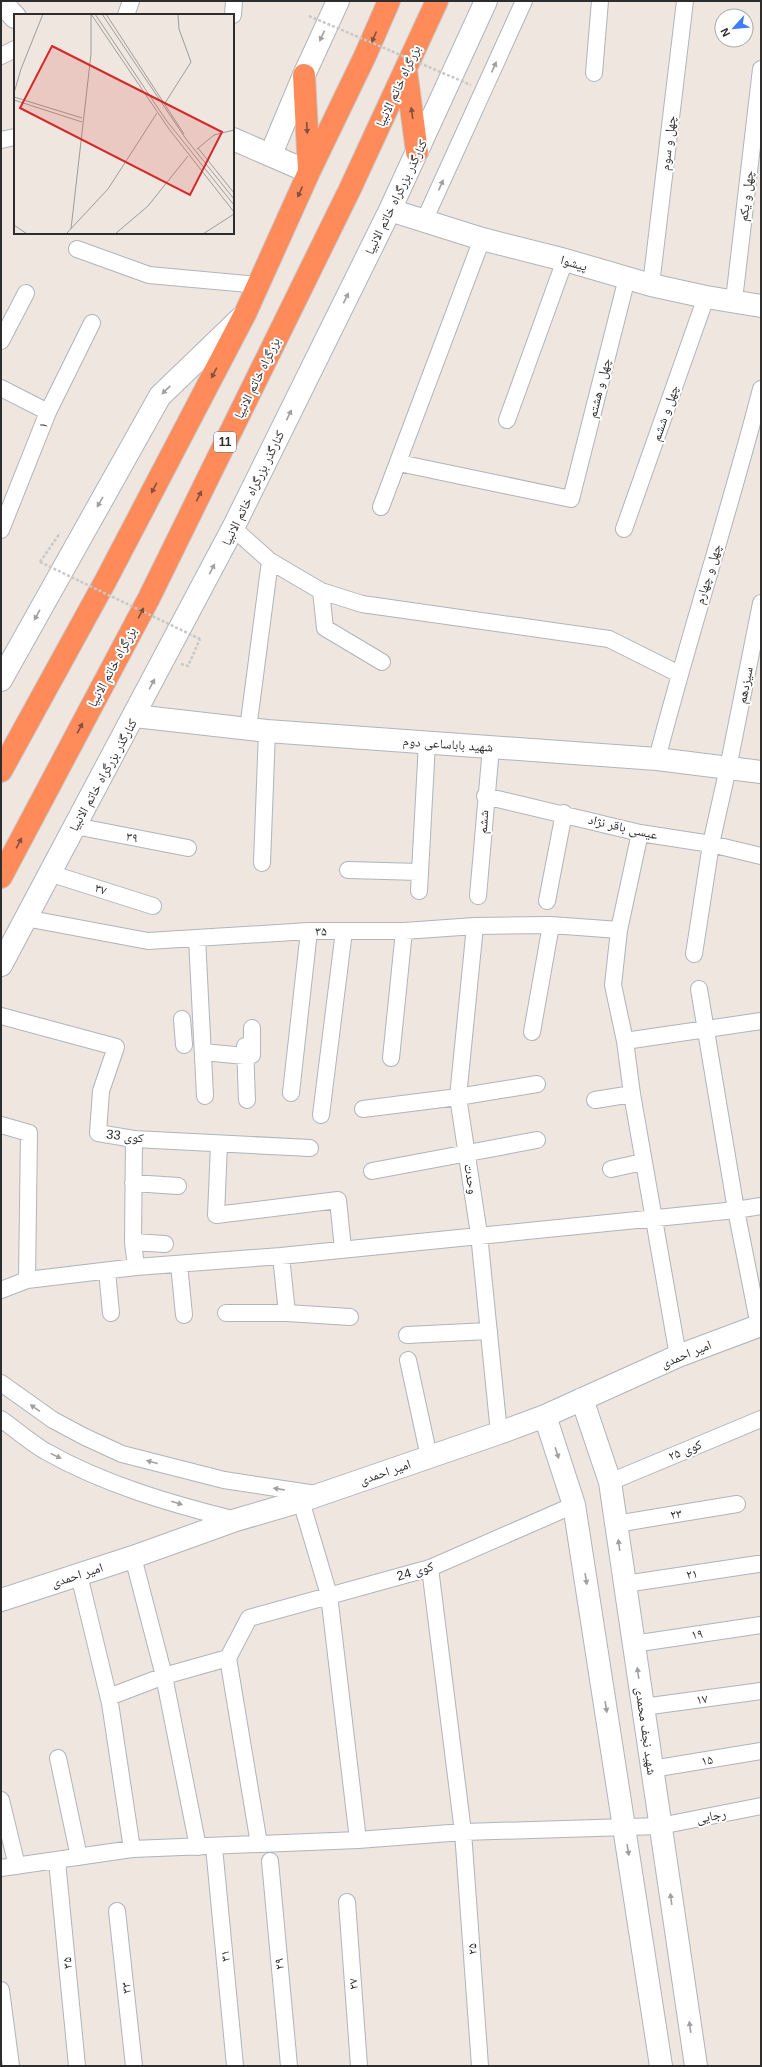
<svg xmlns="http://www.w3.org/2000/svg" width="762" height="2067" viewBox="0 0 762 2067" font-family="Arial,'Noto Naskh Arabic',sans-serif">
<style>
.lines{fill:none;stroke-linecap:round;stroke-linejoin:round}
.street-casing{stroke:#afb4bd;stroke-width:18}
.secondary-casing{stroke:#afb4bd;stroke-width:24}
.highway-casing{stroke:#c8c8c8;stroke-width:24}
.path{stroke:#c8c8c8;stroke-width:2.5;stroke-dasharray:3 2;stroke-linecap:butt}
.street{stroke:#fff;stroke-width:16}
.secondary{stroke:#fff;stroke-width:22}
.highway{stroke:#ff8a5a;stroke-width:22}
.path-bridge{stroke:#c8c8c8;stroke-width:2.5;stroke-dasharray:3 2;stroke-linecap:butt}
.oneway{fill:#a0a0a0}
.oneway2{fill:#81523f}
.labels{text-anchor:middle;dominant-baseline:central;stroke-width:4;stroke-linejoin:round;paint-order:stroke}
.shield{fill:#fff;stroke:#6c6c6c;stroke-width:1}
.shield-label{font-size:12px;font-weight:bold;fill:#2d2d2d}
.street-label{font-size:13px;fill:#2d2d2d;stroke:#fff}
.inset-road{fill:none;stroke:#a19c98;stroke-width:1}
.view{fill:#d62828;fill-opacity:0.15;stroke:#d62828;stroke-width:2}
.inset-edge{fill:none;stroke:#2d2d2d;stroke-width:2}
</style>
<rect width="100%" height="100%" fill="#eee6df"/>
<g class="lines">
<defs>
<path id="street" d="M126 15 131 1
M233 15 234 1
M1 56 15 49
M594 73 600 1
M1 140 15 137
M424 221 524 1
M77 249 149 275 258 285
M651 285 685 1
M734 300 761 69
M1 341 26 293
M1 388 48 412
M507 420 565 260
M399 463 571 499 627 278
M381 507 482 239
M233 528 270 561 321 591 362 604 609 639 679 674
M624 529 706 297
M1 530 48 412 92 323
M321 591 325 628 382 662
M248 729 270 561
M657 759C689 635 729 513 761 389
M485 796 640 833 711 844 761 856
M75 826 188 848
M640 833 619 930 613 985 625 1041 632 1094 678 1356
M262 863 267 731
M348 870 420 872
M49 873 153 906
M419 891 427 743
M478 896 491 747
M547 901 564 813
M25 918 148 941 309 931H404L475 926 551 925 619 930
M475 926 458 1097 479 1234 499 1433
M197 938 205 1096
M694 954 711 844 728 768 761 603
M699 989 736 1210 759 1326
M1 1016 116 1047 101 1091 98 1133 134 1139 310 1148
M182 1019 184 1045
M532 1032 551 925
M625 1041 761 1021
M245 1046 247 1100
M203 1052 245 1056 252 1055V1028
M391 1058 404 931
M291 1093 309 931
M595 1100 632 1094
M363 1109 458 1097 537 1084
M321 1115 344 931
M1 1125 29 1133 27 1280
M134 1139 133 1242 136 1267
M219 1144 216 1215 338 1200 343 1249
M611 1169 643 1162
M372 1171 537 1140
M133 1183 178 1186
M133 1242 165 1244
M281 1256 287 1313
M179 1264 184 1315
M107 1271 111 1313
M1 1290 27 1280 136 1267 281 1256 736 1210 761 1206
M226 1313H287L350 1317
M407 1335 489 1331
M408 1360 429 1457
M1 1383 53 1420 85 1437 122 1454 224 1480 316 1494
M1 1419C15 1429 30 1442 45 1451 103 1484 171 1504 236 1520
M610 1482 761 1419
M301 1501 329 1595 358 1840
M616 1524 737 1504
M133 1557 164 1676 198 1847
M430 1568 463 1832 480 2066
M79 1575 110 1703 132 1849
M625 1584 758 1564
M633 1644 761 1625
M228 1658 259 1844
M109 1697 164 1676 228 1658 249 1618 430 1568 574 1505
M643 1707 761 1691
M58 1758 79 1857
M652 1769 761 1751
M1 1800 17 1866
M214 1847 235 2066
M57 1861 77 2066
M270 1861 289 2066
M1 1868 132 1849 358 1840 463 1832 660 1826 761 1806
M347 1902 359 2066
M117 1911 134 2066
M1 1990 11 2066"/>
<path id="secondary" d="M1 2 15 17
M233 139 309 172
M271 154 304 75 338 1
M390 210 482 239 565 260 651 285 706 297 761 306
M1 680 160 396 241 318
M135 716 267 731 657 759 761 772
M1 965 233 528 390 210 486 1
M582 1399 610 1482 696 2066
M545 1416 574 1505 661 2066
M1 1600 133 1557 236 1520 301 1501 499 1433 545 1416 678 1356 761 1325"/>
<path id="highway" d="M406 70 417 152
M304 75 309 170
M1 771 106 580 245 314 309 172 365 56 389 1
M1 877 149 598 350 189 437 1"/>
</defs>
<use href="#street" class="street-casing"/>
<use href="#secondary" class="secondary-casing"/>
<use href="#highway" class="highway-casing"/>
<path class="path" d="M40 562 60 533
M181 664 188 666 200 639"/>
<use href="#street" class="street"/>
<use href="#secondary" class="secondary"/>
<use href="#highway" class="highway"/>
<path class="path-bridge" d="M309 16 471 85
M40 562 200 639"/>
</g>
<defs><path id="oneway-solid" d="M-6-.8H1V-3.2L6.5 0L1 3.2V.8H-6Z"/></defs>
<g class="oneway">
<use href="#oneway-solid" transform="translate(322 36) rotate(115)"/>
<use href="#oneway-solid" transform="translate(494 67) rotate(-66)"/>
<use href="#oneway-solid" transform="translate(441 185) rotate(-66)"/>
<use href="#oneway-solid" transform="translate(346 298) rotate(-64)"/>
<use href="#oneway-solid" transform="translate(166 390) rotate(136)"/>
<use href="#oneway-solid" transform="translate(289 415) rotate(-64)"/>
<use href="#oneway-solid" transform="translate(100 502) rotate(120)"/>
<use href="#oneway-solid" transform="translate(212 569) rotate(-63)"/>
<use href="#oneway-solid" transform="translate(37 615) rotate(119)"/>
<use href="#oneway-solid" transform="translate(152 684) rotate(-62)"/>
<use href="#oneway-solid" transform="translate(35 1408) rotate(-146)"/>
<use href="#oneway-solid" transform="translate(557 1453) rotate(72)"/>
<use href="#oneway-solid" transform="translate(56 1456) rotate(26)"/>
<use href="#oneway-solid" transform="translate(152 1462) rotate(-165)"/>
<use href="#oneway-solid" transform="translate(279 1489) rotate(-171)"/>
<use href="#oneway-solid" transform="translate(177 1503) rotate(17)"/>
<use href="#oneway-solid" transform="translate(619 1545) rotate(-98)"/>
<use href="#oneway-solid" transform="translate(586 1579) rotate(81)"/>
<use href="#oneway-solid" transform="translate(638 1673) rotate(-98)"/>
<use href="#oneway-solid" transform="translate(606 1707) rotate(81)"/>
<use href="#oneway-solid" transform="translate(628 1850) rotate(81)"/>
<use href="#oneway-solid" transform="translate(671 1899) rotate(-98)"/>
<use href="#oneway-solid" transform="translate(690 2027) rotate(-98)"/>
</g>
<g class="oneway2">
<use href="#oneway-solid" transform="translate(374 37) rotate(114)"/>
<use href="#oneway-solid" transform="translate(412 113) rotate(-98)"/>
<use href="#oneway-solid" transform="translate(307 128) rotate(87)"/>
<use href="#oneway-solid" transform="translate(300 192) rotate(114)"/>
<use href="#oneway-solid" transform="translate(214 373) rotate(118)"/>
<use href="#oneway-solid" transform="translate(154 488) rotate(118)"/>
<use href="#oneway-solid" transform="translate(199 496) rotate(-64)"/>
<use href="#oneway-solid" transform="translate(141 613) rotate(-62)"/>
<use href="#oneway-solid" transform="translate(80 728) rotate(-62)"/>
<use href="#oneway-solid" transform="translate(19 843) rotate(-62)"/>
</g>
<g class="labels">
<rect class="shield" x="214" y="432" width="22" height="20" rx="3"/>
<g class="shield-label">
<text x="225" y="442">11</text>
</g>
<g class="street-label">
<text transform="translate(398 86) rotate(-65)">بزرگراه خاتم الانبیا</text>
<text transform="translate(668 143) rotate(-83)">چهل و سوم</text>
<text transform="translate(746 196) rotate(-83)">چهل و یکم</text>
<text transform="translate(396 197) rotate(-64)">کنارگذر بزرگراه خاتم الانبیا</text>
<text transform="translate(574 263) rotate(16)">پیشوا</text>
<text transform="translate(257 378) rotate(-64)">بزرگراه خاتم الانبیا</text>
<text transform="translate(599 388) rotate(-76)">چهل و هشتم</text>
<text transform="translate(665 413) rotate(-71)">چهل و ششم</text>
<text transform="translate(43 425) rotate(-68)">۱</text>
<text transform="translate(253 488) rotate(-64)">کنارگذر بزرگراه خاتم الانبیا</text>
<text transform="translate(708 574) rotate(-73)">چهل و چهارم</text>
<text transform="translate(112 667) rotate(-62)">بزرگراه خاتم الانبیا</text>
<text transform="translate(745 685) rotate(-79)">سیزدهم</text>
<text transform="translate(448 744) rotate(4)">شهید باباساعی دوم</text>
<text transform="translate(103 775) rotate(-61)">کنارگذر بزرگراه خاتم الانبیا</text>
<text transform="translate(483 822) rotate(-86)">ششم</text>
<text transform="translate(623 827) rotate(13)">عیسی باقر نژاد</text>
<text transform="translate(132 837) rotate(11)">۳۹</text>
<text transform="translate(101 889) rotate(18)">۳۷</text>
<text transform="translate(321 931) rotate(1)">۳۵</text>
<text transform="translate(125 1136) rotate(7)">کوی 33</text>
<text transform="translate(471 1179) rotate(81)">وحدت</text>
<text transform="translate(686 1354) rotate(-22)">امیر احمدی</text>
<text transform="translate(685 1450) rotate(-22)">کوی ۲۵</text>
<text transform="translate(385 1472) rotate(-19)">امیر احمدی</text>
<text transform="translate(676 1514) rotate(-9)">۲۳</text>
<text transform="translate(415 1571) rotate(-17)">کوی 24</text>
<text transform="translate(692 1574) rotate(-8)">۲۱</text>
<text transform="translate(77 1575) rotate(-18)">امیر احمدی</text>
<text transform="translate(697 1634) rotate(-9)">۱۹</text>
<text transform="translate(702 1699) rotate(-8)">۱۷</text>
<text transform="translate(646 1731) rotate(82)">شهید نجف محمدی</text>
<text transform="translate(707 1760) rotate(-10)">۱۵</text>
<text transform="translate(711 1816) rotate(-11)">رجایی</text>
<text transform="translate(472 1949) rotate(-94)">۲۵</text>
<text transform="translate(225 1956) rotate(-96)">۳۱</text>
<text transform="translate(67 1963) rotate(-95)">۳۵</text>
<text transform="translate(279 1964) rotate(-95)">۲۹</text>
<text transform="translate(353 1984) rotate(-94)">۲۷</text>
<text transform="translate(126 1988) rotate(-96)">۳۳</text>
</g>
</g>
<g transform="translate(14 14)">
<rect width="220" height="220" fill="#eee6df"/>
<path class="inset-road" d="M77 0 155 115 220 198M81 0 152 106 220 191M88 0 172 125 220 185M92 0 170 120M0 79 7 55 29 0M0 83 68 104M0 86 68 108M151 89 177 48 165 15 164 0M184 134 220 179M183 135 200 121 220 116M0 211 13 220M57 215 77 40V1M52 220 94 175 143 99M101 220 134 192 174 142M189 220 220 200"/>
<path class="view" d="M38 32 208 118 176 181 6 94Z"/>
<rect width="220" height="220" class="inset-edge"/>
</g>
<rect width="762" height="2067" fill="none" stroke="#2d2d2d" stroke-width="4"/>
<g transform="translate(734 28) rotate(243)"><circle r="19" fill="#ffffff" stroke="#ababab"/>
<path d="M0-3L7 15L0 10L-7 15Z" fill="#3d7cfd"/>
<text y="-6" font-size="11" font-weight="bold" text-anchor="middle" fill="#2d2d2d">N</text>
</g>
</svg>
